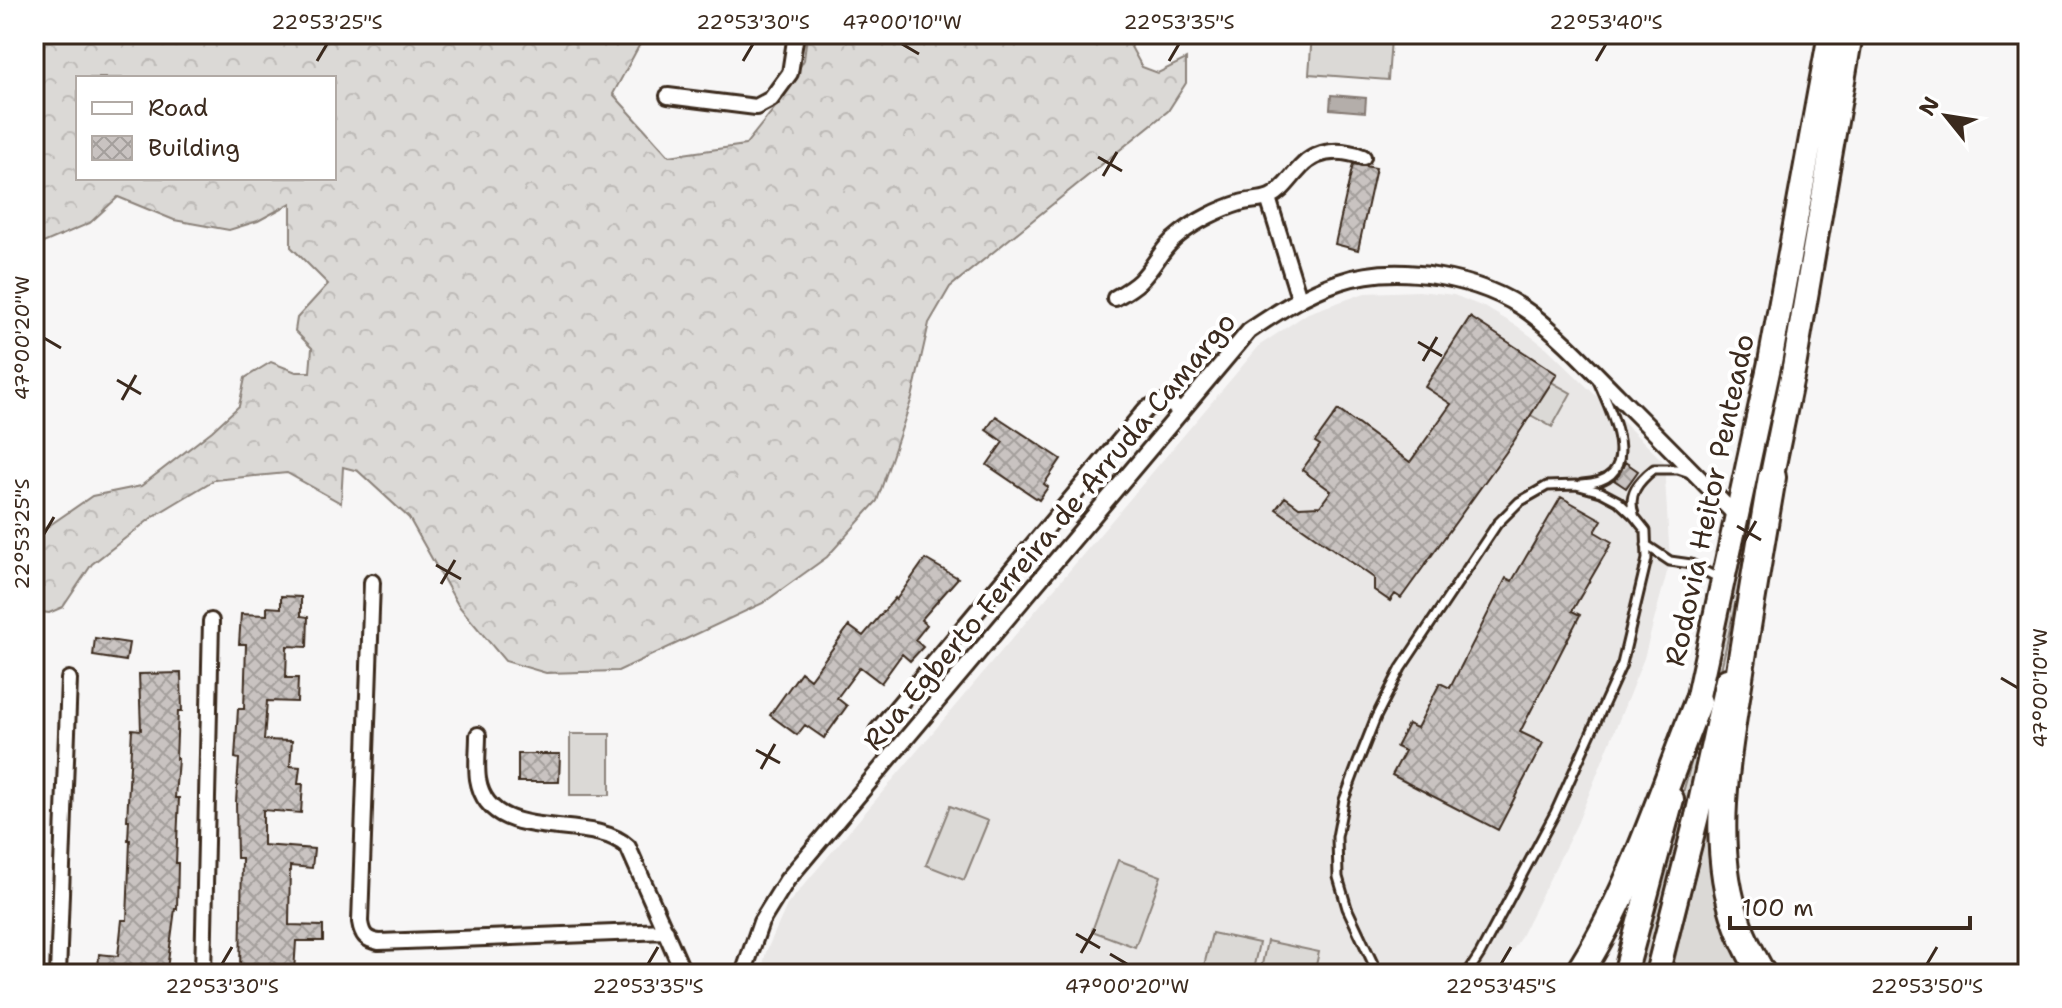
<svg xmlns="http://www.w3.org/2000/svg" width="2062" height="1008" viewBox="0 0 2062 1008" font-family="'Shantell Sans',sans-serif">
<style>
.built{fill:#e9e7e6}
.grass{fill:#dbd9d6;stroke:#8b827a;stroke-width:2}
.forest{fill:url(#forest-crowns);stroke:#8b827a;stroke-width:2;fill-rule:evenodd}
.water{fill:#b4aeaa;stroke:#847972;stroke-width:2}
.building{fill:url(#building-cross-hatch);stroke:#3b2a1e;stroke-width:2}
.lines{fill:none;stroke-linecap:round;stroke-linejoin:round}
.service-casing{stroke:#3b2a1e;stroke-width:13}
.minor-casing{stroke:#3b2a1e;stroke-width:20}
.primary-casing{stroke:#3b2a1e;stroke-width:28}
.motorway-casing{stroke:#3b2a1e;stroke-width:32}
.service{stroke:#fff;stroke-width:7}
.minor{stroke:#fff;stroke-width:14}
.primary{stroke:#fff;stroke-width:22}
.motorway{stroke:#fff;stroke-width:26}
.ticks{fill:none;stroke:#3b2a1e;stroke-width:3}
.labels{text-anchor:middle;dominant-baseline:central;stroke-width:8;stroke-linejoin:round;paint-order:stroke}
.street-label{font-size:28px;fill:#3b2a1e;stroke:#fff}
.neatline{fill:none;stroke:#3b2a1e;stroke-width:3}
.ticks-label{font-size:20px;text-anchor:middle;fill:#3b2a1e}
</style>
<defs>
<pattern id="forest-crowns" width="20" height="18" patternUnits="userSpaceOnUse" patternTransform="scale(2)"><rect width="20" height="18" fill="#dbd9d6"/><path d="M2 6a3 3 0 1 1 6 0M12 15a3 3 0 1 1 6 0" fill="none" stroke="#bdbab7"/></pattern>
<pattern id="building-cross-hatch" width="8" height="8" patternUnits="userSpaceOnUse" patternTransform="scale(2)"><rect width="8" height="8" fill="#c9c3c1"/><path d="M0 0l8 8M0 8l8-8" fill="none" stroke="#a49f9c"/></pattern>
</defs>
<rect width="100%" height="100%" fill="#f7f6f6"/>
<filter id="ink" filterUnits="userSpaceOnUse"><feTurbulence type="fractalNoise" baseFrequency=".0125" numOctaves="2"/><feDisplacementMap in="SourceGraphic" scale="16" xChannelSelector="R" yChannelSelector="G"/><feConvolveMatrix kernelMatrix="1 2 1 2 8 2 1 2 1" color-interpolation-filters="sRGB"/></filter>
<g filter="url(#ink)">
<path class="built" d="M1419 291 1454 295 1486 308 1517 326 1547 348 1664 462 1670 561 1644 658 1577 824 1519 940 1498 974H761L766 952 787 905 1260 345 1308 313 1365 293Z"/>
<path class="grass" d="M1312 34 1391 39 1388 80 1309 74Z
M1478 341 1571 393 1552 427 1459 375Z
M1738 561 1744 562 1717 689 1644 974H1633L1695 749Z
M570 734H610V795H570Z
M950 806 988 821 964 880 926 865Z
M1716 823 1752 974H1671L1707 826Z
M1118 860 1161 876 1135 947 1092 931Z
M1212 933 1259 943 1252 974H1202Z
M1267 941 1319 952 1314 974H1260Z"/>
<path class="forest" d="M34 34H669L641 42 613 94 669 156 745 145 777 105 804 60 807 34H1124L1142 67 1158 73 1186 59V83L1168 111 950 287 929 323 912 398 877 501 827 557 763 603 618 671 546 673 505 661 458 605 409 518 358 471 343 467 341 503 287 473 214 480 154 516 92 564 63 607 49 613 34 611V536L92 496 141 486 212 431 239 406 245 378 271 362 296 372H310L312 348 295 331 297 318 328 284 291 247V203L258 221 229 230 174 220 118 197 90 223 34 247ZM78 78H334V178H78Z"/>
<path class="water" d="M1331 95 1366 98 1365 112 1330 109Z"/>
<path class="building" d="M1353 164 1376 168 1358 250 1335 244Z
M1470 317 1557 374 1512 444 1401 598 1395 594 1390 601 1374 590V578L1276 509 1285 497 1299 507 1320 506 1331 491 1302 470 1320 445 1315 442 1338 410 1410 462 1451 404 1425 387Z
M996 416 1061 459 1044 484 1048 487 1039 500 987 465 1003 442 986 430Z
M1625 462 1638 471 1626 488 1614 480 1619 475Z
M1561 497 1602 520 1595 532 1612 542 1572 611 1580 615 1520 732 1543 743 1498 830 1392 775 1405 751 1396 747 1408 724 1417 728 1440 683 1450 688 1506 578 1512 581Z
M925 559 958 578 921 620 927 625 915 640 923 647 910 661 902 654 881 683 860 667 837 698 847 706 824 738 805 725 797 735 770 715 801 672 810 679 849 626 863 636 895 598 896 600Z
M281 596 301 597V616L308 617 307 647 287 646 286 678H298L297 702 267 701 264 740 292 741 290 766 300 767 298 784H303L301 813 263 810V845L314 849 312 868 290 866 289 925 323 926V941H296L294 972 240 971 242 858H237L236 802 239 759 235 758 238 709H244L246 644H239L241 614 267 615V607L281 608Z
M95 638 129 643 126 661 93 656Z
M181 673 182 711H178L176 759H178L175 798H179L176 863H178L177 909H175L167 969 128 966 127 973 98 970 99 954 118 956 122 920H127L130 840H128L129 820H127L132 729 141 730 139 674Z
M518 754H560L559 782H518Z"/>
<g class="lines">
<defs>
<path id="service" d="M1582 484C1646 481 1613 416 1598 381
M1634 514C1627 494 1639 481 1654 469H1678L1690 473
M1646 545 1670 561 1691 564 1718 578
M1378 974 1347 908 1338 877 1337 837 1344 800 1357 765 1376 717 1401 668 1497 524 1519 502 1547 486 1576 485 1601 492 1618 501 1634 516 1646 531 1647 559 1622 664 1555 813 1480 954 1467 974"/>
<path id="minor" d="M668 96 756 107 771 99 790 73 796 34
M1268 198 1299 298
M1115 298C1124 293 1133 288 1140 281 1156 265 1161 248 1180 234 1196 221 1220 209 1240 203 1249 200 1261 201 1270 197 1283 191 1291 177 1301 167 1318 149 1341 149 1363 157
M372 582 360 922C362 935 366 940 379 942L666 931
M877 731 1146 409 1158 403 1172 405 1181 412
M478 735C478 749 476 765 478 779 489 848 590 811 628 847L684 974
M58 974 69 679
M203 974 211 621
M743 974 761 922 787 880 1249 331C1279 311 1304 294 1339 282 1396 262 1482 277 1530 313 1562 337 1590 368 1618 396 1658 436 1698 476 1737 517"/>
<path id="primary" d="M1768 494 1794 367 1851 34
M1693 719 1770 362 1830 34
M1625 974 1672 799
M1657 974 1697 816 1727 680"/>
<path id="motorway" d="M1578 974C1631 893 1662 792 1698 702
M1762 974C1753 958 1744 942 1738 925 1708 844 1728 753 1740 671 1750 606 1761 542 1772 477"/>
</defs>
<use href="#service" class="service-casing"/>
<use href="#minor" class="minor-casing"/>
<use href="#primary" class="primary-casing"/>
<use href="#motorway" class="motorway-casing"/>
<use href="#service" class="service"/>
<use href="#minor" class="minor"/>
<use href="#primary" class="primary"/>
<use href="#motorway" class="motorway"/>
</g>
</g>
<path class="ticks" d="M902 44 919 54M317 61 327 44M743 61 753 44M1169 61 1179 44M1596 61 1606 44M1098 157 1122 171M1103 176 1117 152M44 338 61 348M1418 342 1442 356M1423 361 1437 337M117 380 141 394M122 400 136 375M1737 526 1761 540M44 534 54 517M1742 545 1756 521M436 565 461 579M441 584 455 560M2001 678 2018 688M756 750 780 763M761 769 775 744M1076 934 1100 948M1081 953 1095 929M1110 954 1127 964M222 964 232 947M648 964 658 947M1501 964 1511 947M1927 964 1937 947"/>
<g class="labels">
<g class="street-label">
<text transform="translate(1709 500) rotate(-78)">Rodovia Heitor Penteado</text>
<text transform="translate(1049 531) rotate(-50)">Rua Egberto Ferreira de Arruda Camargo</text>
</g>
</g>
<rect width="2062" height="1008" fill="none" stroke="#fff" stroke-width="88"/>
<rect x="76" y="76" width="260" height="104" fill="#ffffff" stroke="#b1aaa5" stroke-width="2"/>
<rect x="92" y="102" width="40" height="12" fill="#ffffff" stroke="#b1aaa5" stroke-width="2"/>
<text x="148" y="116" font-size="24" fill="#3b2a1e">Road</text>
<rect x="92" y="136" width="40" height="24" fill="url(#building-cross-hatch)" stroke="#b1aaa5" stroke-width="2"/>
<text x="148" y="156" font-size="24" fill="#3b2a1e">Building</text>
<g transform="translate(1946 116) rotate(300)" stroke="#ffffff" stroke-width="6" paint-order="stroke">
<path d="M0-6L14 30L0 20L-14 30Z" fill="#3b2a1e"/>
<text y="-12" font-size="22" font-weight="bold" text-anchor="middle" fill="#3b2a1e">N</text>
</g>
<path d="M1730 916v12h240v-12" fill="none" stroke="#3b2a1e" stroke-width="4"/>
<text x="1742" y="916" font-size="24" fill="#3b2a1e" stroke="#ffffff" stroke-width="6" paint-order="stroke">100 m</text>
<rect x="44" y="44" width="1974" height="920" class="neatline"/>
<g class="ticks-label">
<text x="327" y="29">22°53'25"S</text>
<text x="753" y="29">22°53'30"S</text>
<text x="902" y="29">47°00'10"W</text>
<text x="1179" y="29">22°53'35"S</text>
<text x="1606" y="29">22°53'40"S</text>
<text transform="translate(22 338) rotate(-90)" y="7">47°00'20"W</text>
<text transform="translate(22 534) rotate(-90)" y="7">22°53'25"S</text>
<text transform="translate(2040 688) rotate(-90)" y="7">47°00'10"W</text>
<text x="222" y="993">22°53'30"S</text>
<text x="648" y="993">22°53'35"S</text>
<text x="1127" y="993">47°00'20"W</text>
<text x="1501" y="993">22°53'45"S</text>
<text x="1927" y="993">22°53'50"S</text>
</g>
</svg>
